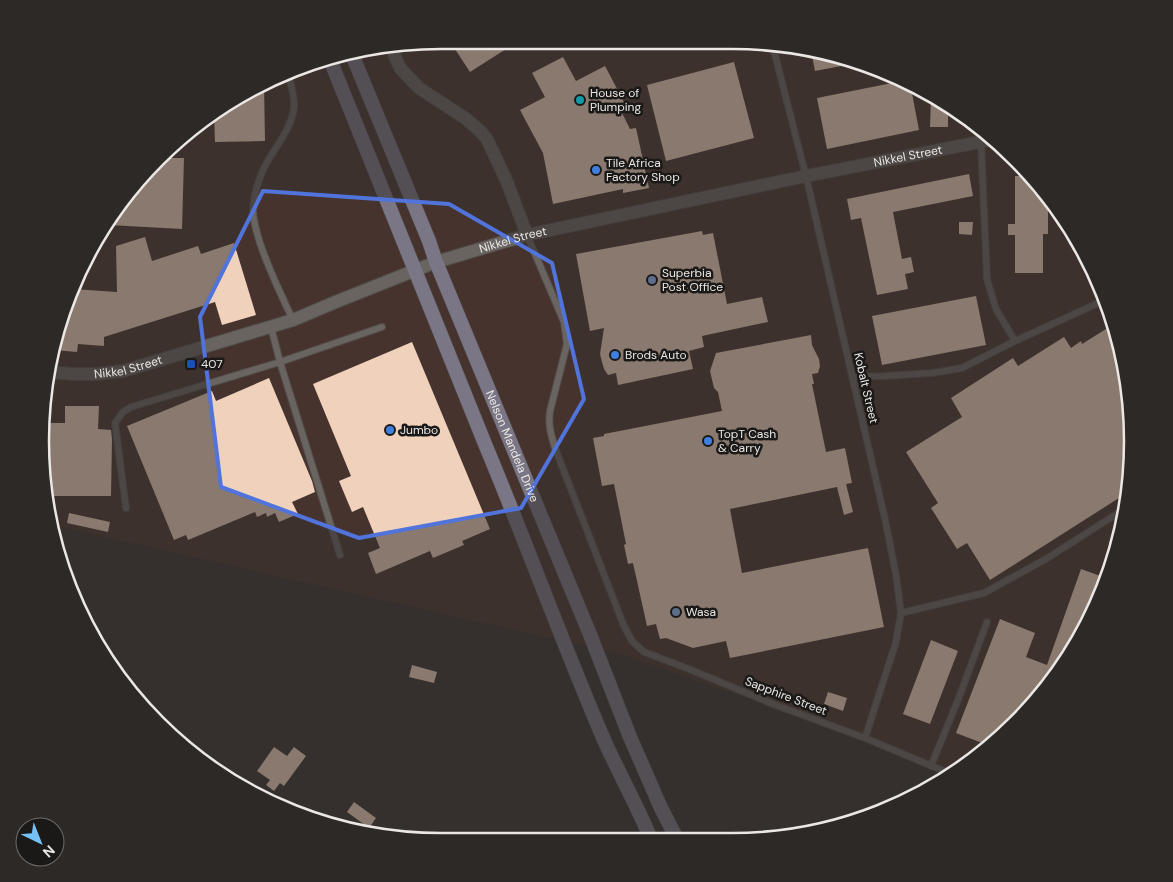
<svg xmlns="http://www.w3.org/2000/svg" width="1173" height="882" viewBox="0 0 1173 882" font-family="'DM Sans',sans-serif">
<style>
.industrial{fill:#47332e}
.building{fill:#f0d2bc}
.lines{fill:none;stroke-linecap:round;stroke-linejoin:round}
.service-casing{stroke:#524e4b;stroke-width:8}
.minor-casing{stroke:#524e4b;stroke-width:14}
.secondary-casing{stroke:#524e4b;stroke-width:15}
.service{stroke:#696460;stroke-width:6}
.minor{stroke:#696460;stroke-width:12}
.secondary{stroke:#7a7686;stroke-width:14}
.marked{fill:none;stroke:#5074db;stroke-width:4;stroke-linejoin:round}
.culture-dot{fill:#0f9aa8;stroke:#1b1917;stroke-width:2}
.shop-dot{fill:#3f7fe0;stroke:#1b1917;stroke-width:2}
.service-dot{fill:#5c6f8a;stroke:#1b1917;stroke-width:2}
.transit-dot{fill:#1a4fb4;stroke:#1b1917;stroke-width:2}
.labels{text-anchor:middle;dominant-baseline:central;stroke-width:5;stroke-linejoin:round;paint-order:stroke}
.poi-label{font-size:12px;fill:#eae7e4;stroke:#1b1917;text-anchor:start}
.street-label{font-size:12px;fill:#eae7e4;stroke:#1b1917}
.rim{fill:none;stroke:#eae7e4;stroke-width:2.5}
</style>
<rect width="100%" height="100%" fill="#35302d"/>
<path class="industrial" d="M441 40 758 41 836 54 955 107 1050 197 1092 264 1119 337 1132 415 1130 494 1112 570 1079 642 1033 706 976 759 956 771 620 654 52 525 41 468 48 362 81 263 157 158 240 94 337 54Z"/>
<path class="building" d="M449 40H520L470 72Z
M811 50 836 54 857 63 815 71Z
M563 57 576 81 605 66 625 104 619 107 630 129 636 128 649 188 623 193V189L553 204 543 153 520 110 545 97 532 73Z
M734 62 754 138 666 161 647 85Z
M897 82 911 88 919 130 827 149 817 98Z
M264 84 265 141 215 142 214 114 240 94Z
M931 97 948 105V127H930Z
M157 158H184L182 229 109 225Z
M969 174 973 196 893 212 902 259 911 257 914 272 905 274 908 289 877 295 861 218 851 220 847 199Z
M1015 176H1027L1043 190V196H1048V234H1043V273H1015V235H1008V224H1015Z
M959 222H973L972 235 959 234Z
M702 231 703 235 713 233 727 304 762 297 768 322 702 336 704 347 689 351 693 369 618 385 616 373 608 375 604 369 602 362 600 354 604 328 590 331 576 254Z
M145 237 152 261 198 246 201 254 234 243 256 315 222 325 215 302 104 337V346L78 344 77 352 54 350 55 342 73 289 117 292 116 246Z
M976 296 986 345 882 365 872 316Z
M1114 324 1119 337 1132 415 1130 491 990 580 967 543 957 549 931 508 938 503 906 452 962 417 951 398 1013 358 1018 366 1064 337 1071 348 1081 341 1082 344Z
M811 335 812 345 819 359 820 366 818 373 812 374 814 384H812L826 452 845 448 852 483 846 484 853 512 844 515 837 487 730 509 742 573 868 548 884 627 730 658 726 641 693 648 666 638 660 639 656 624 647 626 633 563 628 564 624 545 626 544 614 484 602 486 593 438 604 436V434L722 411 718 392 714 388 710 371 716 353Z
M412 342 490 529 462 541 464 545 433 558 430 551 376 574 368 553 380 548 363 507 352 512 339 481 351 476 313 384Z
M269 378 312 481 315 492 292 502 298 514 279 522 275 513 267 517 266 513 257 517 255 512 188 540 186 535 174 540 127 426 212 391 216 401Z
M65 406H99L98 429 111 430 112 439 111 496H46L41 468 44 423H65Z
M69 513 110 522 108 532 67 523Z
M1081 569 1106 578 1098 600 1079 642 1033 706 990 746 956 733 1000 619 1035 633 1026 657 1047 665Z
M931 640 958 651 930 724 903 714Z
M412 665 437 672 434 683 409 677Z
M828 692 847 698 843 711 824 704Z
M274 747 287 756 294 747 306 756 284 786 280 783 274 791 266 785 270 780 257 771Z
M354 802 376 818 369 828 347 812Z"/>
<g class="lines">
<defs>
<path id="service" d="M772 43 806 176 885 519 896 575 901 613 896 642 865 738
M288 74C291 85 295 96 294 108 291 130 275 147 265 166 258 180 254 194 253 210 253 221 257 233 260 243 269 270 281 295 293 320
M981 142 987 279 996 309 1015 341
M527 235 564 322 567 344 550 411C548 425 551 435 555 448L624 626 632 641 644 652 689 669 773 704 865 738 951 774
M271 327 280 362 340 555
M852 377 885 376 932 373 962 368 1015 341 1105 300
M126 508 115 423 123 412 131 407 280 362 382 327
M901 613 984 593 1046 559 1126 508
M931 766 958 700 987 622"/>
<g id="minor">
<path d="M391 47 400 68 419 88 465 118 479 130 487 139 507 182 527 235"/>
<path id="s1" d="M47 372 73 374H96L123 371 150 363 293 320 338 301 436 262 527 235 806 176 990 140"/>
</g>
<g id="secondary">
<path id="s2" d="M351 52 429 241 436 262 589 632 630 737 661 808 677 839"/>
<path d="M329 57 485 444C526 542 562 642 604 740 619 773 637 806 651 839"/>
</g>
</defs>
<use href="#service" class="service-casing"/>
<use href="#minor" class="minor-casing"/>
<use href="#secondary" class="secondary-casing"/>
<use href="#service" class="service"/>
<use href="#minor" class="minor"/>
<use href="#secondary" class="secondary"/>
</g>
<path d="M0 0H1173V882H0ZM263 191 449 204 552 263 584 399 521 508 359 538 221 487 200 317Z" fill="#35302d" fill-opacity=".55" fill-rule="evenodd"/>
<path class="marked" d="M263 191 449 204 552 263 584 399 521 508 359 538 221 487 200 317Z"/>
<circle class="culture-dot" cx="580" cy="100" r="5"/>
<g class="shop-dot">
<circle cx="596" cy="170" r="5"/>
<circle cx="615" cy="355" r="5"/>
<circle cx="390" cy="430" r="5"/>
<circle cx="708" cy="441" r="5"/>
</g>
<g class="service-dot">
<circle cx="652" cy="280" r="5"/>
<circle cx="676" cy="612" r="5"/>
</g>
<rect class="transit-dot" x="186" y="359" width="10" height="10" rx="2.5"/>
<g class="labels">
<g class="poi-label">
<text x="590" y="93">House of<tspan x="590" dy="14">Plumping</tspan></text>
<text x="606" y="163">Tile Africa<tspan x="606" dy="14">Factory Shop</tspan></text>
<text x="662" y="273">Superbia<tspan x="662" dy="14">Post Office</tspan></text>
<text x="625" y="355">Brods Auto</text>
<text x="201" y="364">407</text>
<text x="400" y="430">Jumbo</text>
<text x="718" y="434">TopT Cash<tspan x="718" dy="14">&amp; Carry</tspan></text>
<text x="686" y="612">Wasa</text>
</g>
<g class="street-label">
<text stroke="none"><textPath href="#s1" startOffset="892">Nikkel Street</textPath></text>
<text stroke="none"><textPath href="#s1" startOffset="488">Nikkel Street</textPath></text>
<text stroke="none"><textPath href="#s1" startOffset="82">Nikkel Street</textPath></text>
<text transform="translate(866 388) rotate(77)">Kobalt Street</text>
<text stroke="none"><textPath href="#s2" startOffset="426">Nelson Mandela Drive</textPath></text>
<text transform="translate(786 696) rotate(21)">Sapphire Street</text>
</g>
</g>
<path d="M0 0H1173V882H0ZM441 49H732A392 392 0 0 1 1124 441V441A392 392 0 0 1 732 833H441A392 392 0 0 1 49 441V441A392 392 0 0 1 441 49Z" fill="#2c2927" fill-rule="evenodd"/>
<path class="rim" d="M441 49H732A392 392 0 0 1 1124 441V441A392 392 0 0 1 732 833H441A392 392 0 0 1 49 441V441A392 392 0 0 1 441 49Z"/>
<g transform="translate(40 842) rotate(137)"><circle r="24" fill="#1b1917" stroke="#6e6b69"/>
<path d="M0-4L9 19L0 12L-9 19Z" fill="#75c0f6"/>
<text y="-8" font-size="14" font-weight="bold" text-anchor="middle" fill="#eae7e4">N</text>
</g>
</svg>
